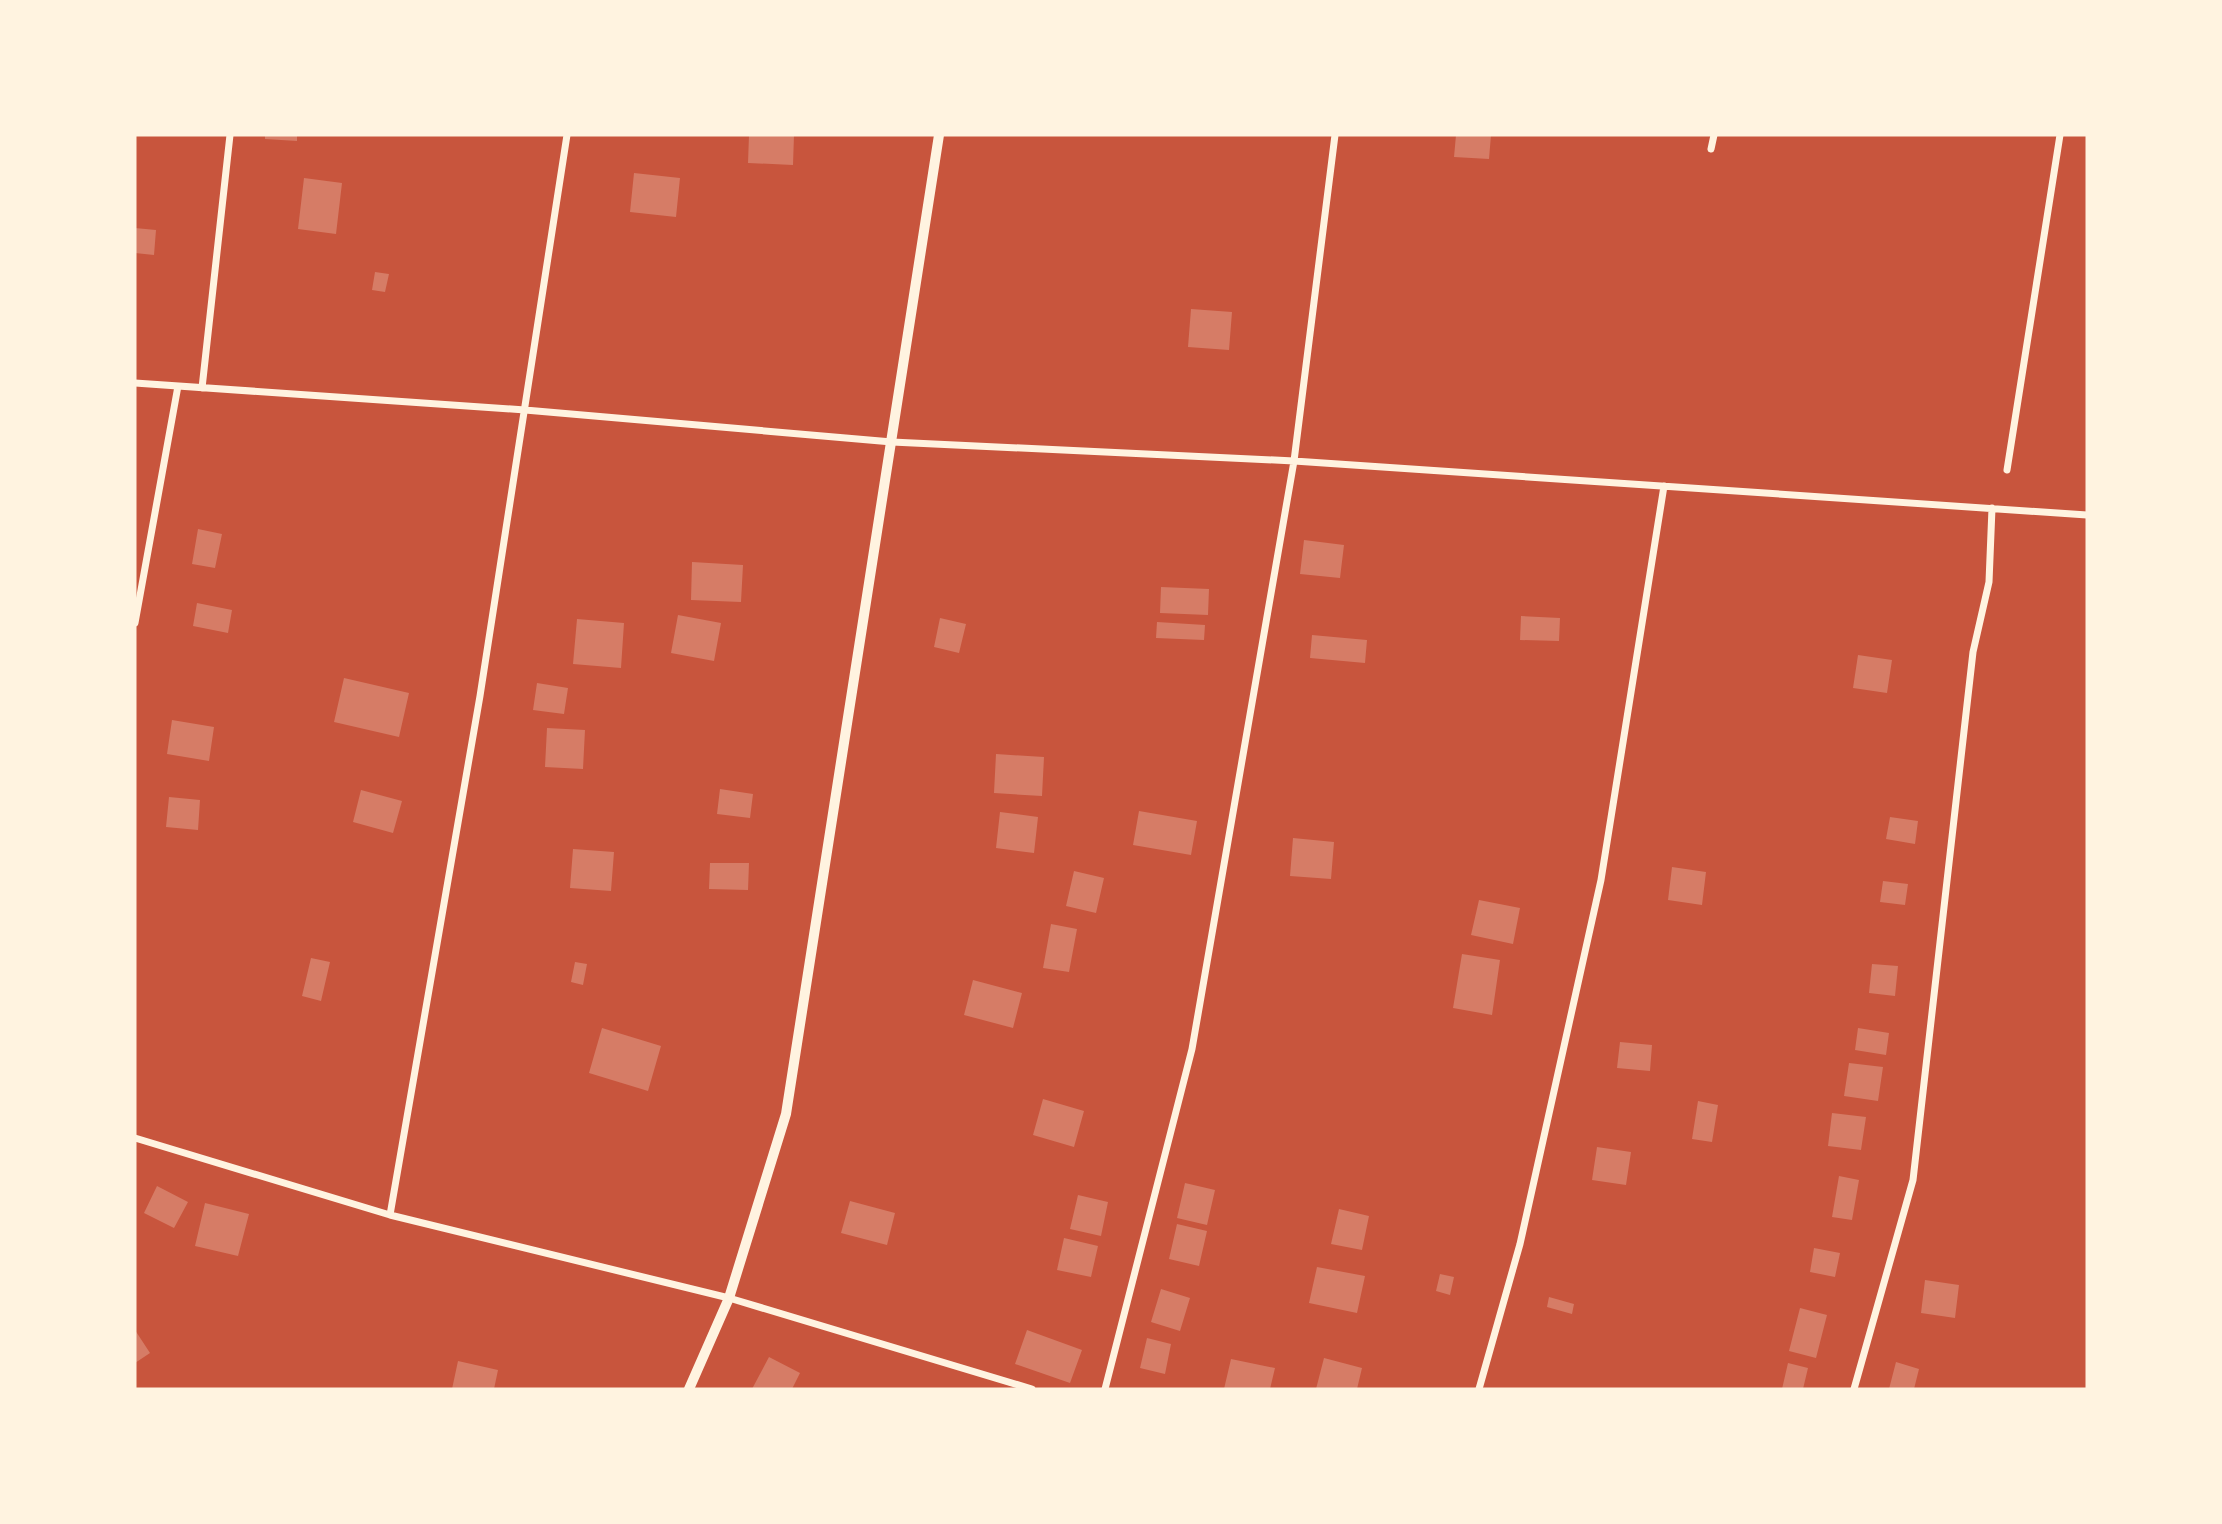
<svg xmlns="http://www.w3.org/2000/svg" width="2222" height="1524" viewBox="0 0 2222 1524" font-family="'Roboto Condensed',sans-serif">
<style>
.building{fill:#d67c66}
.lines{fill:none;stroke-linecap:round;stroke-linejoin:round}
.minor{stroke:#fff3e0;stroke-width:7}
.tertiary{stroke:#fff3e0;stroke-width:10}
</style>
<rect width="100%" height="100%" fill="#c8553d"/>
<path class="building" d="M265 135H297V141L265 139Z
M749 135H794L793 165 748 163Z
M1456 135H1491L1489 159 1454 157Z
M634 173 680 178 676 217 630 212Z
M304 178 342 183 336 234 298 229Z
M135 228 156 230 154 255 135 253Z
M375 272 389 274 385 292 372 290Z
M1191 309 1232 312 1229 350 1188 347Z
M198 529 222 534 215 568 192 564Z
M1304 540 1344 545 1340 578 1300 574Z
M692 562 743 565 741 602 691 600Z
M1161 587 1209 589 1208 615 1160 613Z
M197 603 232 610 228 633 193 626Z
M678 615 721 623 714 661 671 653Z
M1521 616 1560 618 1559 641 1520 640Z
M940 618 966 624 959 653 934 647Z
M577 619 624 623 621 668 573 664Z
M1157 622 1205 625 1204 640 1156 638Z
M1312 635 1367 640 1365 663 1310 658Z
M1858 655 1892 660 1887 693 1853 688Z
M344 678 409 693 399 737 334 722Z
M537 683 568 688 564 714 533 710Z
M172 720 214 727 209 761 167 754Z
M547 728 585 730 583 769 545 767Z
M996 754 1044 757 1042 796 994 793Z
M720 789 753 794 750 818 717 814Z
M361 790 402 801 393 833 353 822Z
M169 797 200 800 198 830 166 827Z
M1139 811 1197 821 1191 855 1133 845Z
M1000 812 1038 817 1034 853 996 848Z
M1890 817 1918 821 1915 844 1886 839Z
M1293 838 1334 842 1331 879 1290 876Z
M573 849 614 852 611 891 570 888Z
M710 863H749L748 890 709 889Z
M1672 867 1706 872 1702 905 1668 900Z
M1074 871 1104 878 1096 913 1066 906Z
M1883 881 1908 884 1905 905 1880 902Z
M1479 900 1520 908 1513 944 1471 935Z
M1051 924 1077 929 1069 972 1043 968Z
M1462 954 1500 960 1492 1015 1453 1008Z
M311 958 330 962 321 1001 302 996Z
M575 962 587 964 583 985 571 982Z
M1872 964 1898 966 1895 996 1869 993Z
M973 980 1022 993 1013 1028 964 1015Z
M602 1028 661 1046 648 1091 589 1073Z
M1858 1028 1889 1033 1886 1055 1855 1050Z
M1620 1042 1652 1045 1650 1071 1617 1068Z
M1849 1063 1883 1067 1878 1101 1844 1096Z
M1043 1099 1084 1111 1074 1147 1033 1135Z
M1698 1101 1718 1105 1712 1142 1692 1139Z
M1832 1113 1866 1117 1861 1150 1828 1146Z
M1597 1147 1631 1152 1626 1185 1592 1180Z
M1839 1176 1859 1180 1852 1220 1832 1217Z
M1185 1183 1215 1190 1207 1225 1177 1218Z
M157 1186 188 1202 174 1228 144 1213Z
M1078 1195 1108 1202 1101 1236 1070 1229Z
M850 1201 895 1213 887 1245 841 1233Z
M205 1203 249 1214 238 1256 195 1246Z
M1339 1209 1369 1216 1362 1250 1331 1244Z
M1177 1224 1207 1231 1199 1266 1169 1259Z
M1064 1238 1098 1246 1091 1277 1057 1270Z
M1814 1248 1840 1253 1835 1277 1810 1272Z
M1317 1267 1365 1276 1357 1313 1309 1303Z
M1440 1274 1454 1277 1450 1295 1436 1291Z
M1925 1280 1959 1285 1955 1318 1921 1313Z
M1161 1289 1190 1298 1180 1331 1151 1322Z
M1549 1297 1574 1304 1572 1314 1547 1307Z
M1800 1308 1827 1315 1816 1358 1789 1351Z
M135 1330 150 1353 135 1363Z
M1027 1330 1082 1350 1070 1383 1015 1364Z
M1147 1338 1171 1344 1165 1374 1140 1368Z
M769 1357 800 1373 792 1389H752Z
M1324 1358 1362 1368 1357 1389H1316Z
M1231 1359 1275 1368 1270 1389H1224Z
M458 1361 498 1370 494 1389H452Z
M1896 1362 1919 1369 1914 1389H1889Z
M1788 1363 1808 1368 1803 1389H1782Z"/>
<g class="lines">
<path class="minor" d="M1711 149 1714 135
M135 383 525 410 892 442 1294 461 2087 515
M202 388 230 135
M2007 470 2060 135
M135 623 178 386
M135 1138 390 1215 729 1298 1032 1389
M390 1215 480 696 567 135
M1105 1389 1192 1049 1294 461 1335 135
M1479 1389 1520 1244 1601 880 1664 486
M1854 1389 1913 1180 1973 652 1989 582 1992 508"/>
<path class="tertiary" d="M689 1389 729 1298 786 1114 939 135"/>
</g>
<rect width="2222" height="1524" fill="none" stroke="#fff3e0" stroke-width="273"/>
</svg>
